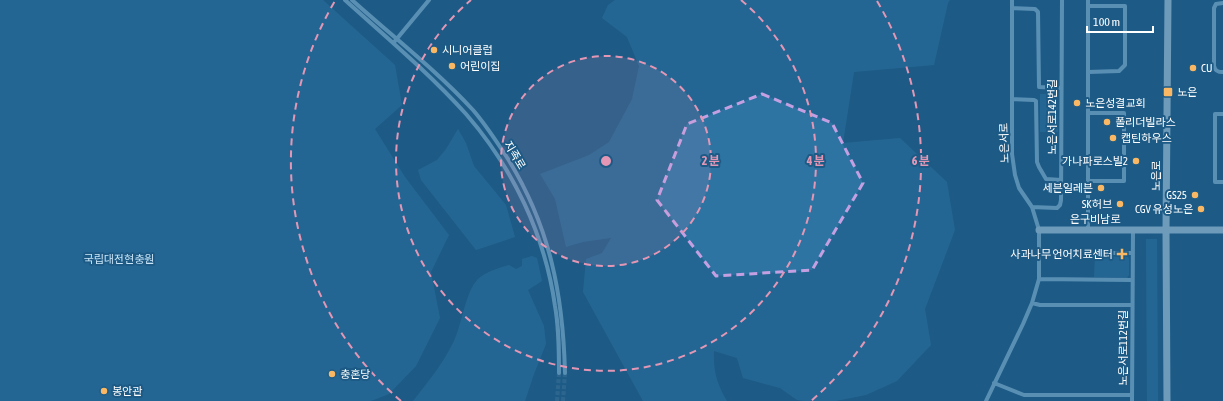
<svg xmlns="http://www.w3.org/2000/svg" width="1223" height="401" viewBox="0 0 1223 401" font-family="'Asap Condensed','Noto Sans KR',sans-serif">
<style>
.green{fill:#2d74a3}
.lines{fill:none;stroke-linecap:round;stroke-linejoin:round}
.street-tunnel{stroke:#3f7498;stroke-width:4;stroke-dasharray:4 2;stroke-linecap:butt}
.street{stroke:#a5cfeb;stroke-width:4}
.secondary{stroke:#d1e8f8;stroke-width:7}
.marked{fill:none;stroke:#c4a0e2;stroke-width:3;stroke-dasharray:8 5;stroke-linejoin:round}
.ring{fill:none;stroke:#e497b5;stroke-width:2;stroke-dasharray:7 5}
.poi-dot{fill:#fbb864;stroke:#1d5b86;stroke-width:1.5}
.labels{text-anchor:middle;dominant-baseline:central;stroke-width:4;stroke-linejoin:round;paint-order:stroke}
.poi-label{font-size:11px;fill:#fff;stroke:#1d5b86;text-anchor:start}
.street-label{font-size:11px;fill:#fff;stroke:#1d5b86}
.park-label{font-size:11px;fill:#cae6f8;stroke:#1d5b86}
.centre{fill:#e497b5;stroke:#1d5b86;stroke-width:2}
.ring-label{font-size:12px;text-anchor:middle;font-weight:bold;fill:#e497b5;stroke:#1d5b86;stroke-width:4;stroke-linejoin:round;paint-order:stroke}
</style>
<rect width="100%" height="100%" fill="#1d5b86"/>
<path class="green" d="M0 0H323L395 65 402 105 375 129 405 177 449 235 431 272 440 318 416 366 389 394 371 401H0Z
M615 0H950L948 3 934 65 854 72 843 143 900 138 947 182 955 230 925 309 931 345 897 381 866 395 836 401H804L797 400 780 388 743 378 737 358 714 351C713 371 717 384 727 401H643L583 292 586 259 602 253 611 238 583 242 566 247 555 199 540 174 589 155 609 142 632 99 639 66 627 37 602 18 608 5Z
M1040 94H1058V132H1040Z
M458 129 466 143 474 166 506 205 515 237 476 250 421 180 418 170 437 160 446 149Z
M1146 239H1157L1158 401H1147Z
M532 256 537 258 542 281 528 290 544 326 546 344 534 374 525 401H413C428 382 442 365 453 343 462 326 465 292 478 279 486 272 498 268 509 265L516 269 522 266V259Z
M1095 256 1128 257 1129 259V275L1127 278 1094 277Z"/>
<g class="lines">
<path class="street-tunnel" d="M557 401 559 373
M563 401 565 373"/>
<path class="street" d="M345 0C386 37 429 73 466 114 513 168 545 235 555 306 559 328 559 350 559 373
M352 0C392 36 436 70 473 110 486 125 497 142 508 159 550 227 563 294 565 373
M1223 3 1216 4 1214 8V66C1215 71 1218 72 1223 72
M1012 8 1035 9 1038 12 1039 87 1061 88
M395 41 429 0
M1088 72 1119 71 1125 65V6H1088
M1012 99 1034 100 1036 101 1037 162 1039 167 1046 179 1061 180
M1223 114H1215V182H1223
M1088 181H1124V113H1088
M1032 207 1057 208 1060 205 1061 200 1062 0
M1088 230V0
M1040 253H1132
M1039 279 1132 280
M1032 303 1040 305H1132
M994 383 1024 395H1132
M986 401 1023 324 1032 303 1039 279V230L1032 207 1019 188 1015 175 1012 154V0
M1132 401 1133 230"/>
<path class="secondary" d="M1039 230H1223
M1167 401 1166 230 1168 0"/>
</g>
<path d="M0 0H1223V401H0ZM762 94 832 123 863 183 812 270 716 276 657 200 687 124Z" fill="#1d5b86" fill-opacity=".55" fill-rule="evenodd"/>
<path class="marked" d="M762 94 832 123 863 183 812 270 716 276 657 200 687 124Z"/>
<circle cx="606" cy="161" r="105" fill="#e497b5" fill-opacity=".12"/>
<g class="ring">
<circle cx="606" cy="161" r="105"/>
<path d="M741 0A210 210 0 1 1 471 0"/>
<path d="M401 401A315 315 0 0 1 335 1M877 1A315 315 0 0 1 811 401"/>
</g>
<g class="poi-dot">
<circle cx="434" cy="50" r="4"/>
<circle cx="452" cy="66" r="4"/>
<circle cx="1193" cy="68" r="4"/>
<rect x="1163" y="87" width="10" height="10" rx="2"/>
<circle cx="1077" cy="103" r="4"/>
<circle cx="1107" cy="122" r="4"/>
<circle cx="1113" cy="138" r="4"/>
<circle cx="1136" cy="161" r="4"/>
<circle cx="1101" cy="188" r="4"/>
<circle cx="1195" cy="195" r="4"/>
<circle cx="1120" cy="204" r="4"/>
<circle cx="1201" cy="209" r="4"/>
<path d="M1120 248h4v4h4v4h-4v4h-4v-4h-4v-4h4z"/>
<circle cx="332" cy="374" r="4"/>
<circle cx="104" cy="391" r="4"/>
</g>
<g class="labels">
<g class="poi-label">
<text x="442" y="50">시니어클럽</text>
<text x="460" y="66">어린이집</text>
<text x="1201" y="68">CU</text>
<text x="1177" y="92">노은</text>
<text x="1085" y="103">노은성결교회</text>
<text x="1115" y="122">폴리더빌라스</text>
<text x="1121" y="138">캡틴하우스</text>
<text x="1128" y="161" text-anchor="end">가나파로스빌2</text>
<text x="1093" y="188" text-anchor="end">세븐일레븐</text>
<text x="1187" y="195" text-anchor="end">GS25</text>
<text x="1112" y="204" text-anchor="end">SK허브</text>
<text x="1193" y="209" text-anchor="end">CGV 유성노은</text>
<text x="1113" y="254" text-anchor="end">사과나무 언어치료센터</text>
<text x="340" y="374">충혼당</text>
<text x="112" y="391">봉안관</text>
</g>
<g class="street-label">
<text transform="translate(1052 117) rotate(-90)">노은서로142번길</text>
<text transform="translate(1004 143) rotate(-92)">노은서로</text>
<text transform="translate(515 155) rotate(59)">지족로</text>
<text transform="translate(1156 176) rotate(-90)">노은로</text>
<text x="1095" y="219">은구비남로</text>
<text transform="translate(1123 348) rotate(-90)">노은서로112번길</text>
</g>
<g class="park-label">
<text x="119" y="259">국립대전현충원</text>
</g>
</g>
<circle cx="606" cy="161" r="6" class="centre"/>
<g class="ring-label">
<text x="711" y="165">2 분</text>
<text x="816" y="165">4 분</text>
<text x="921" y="165">6 분</text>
</g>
<path d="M1087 26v6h66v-6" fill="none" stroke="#ffffff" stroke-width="2"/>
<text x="1093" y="26" font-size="12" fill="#ffffff" stroke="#1d5b86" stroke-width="3" paint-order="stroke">100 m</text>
</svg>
